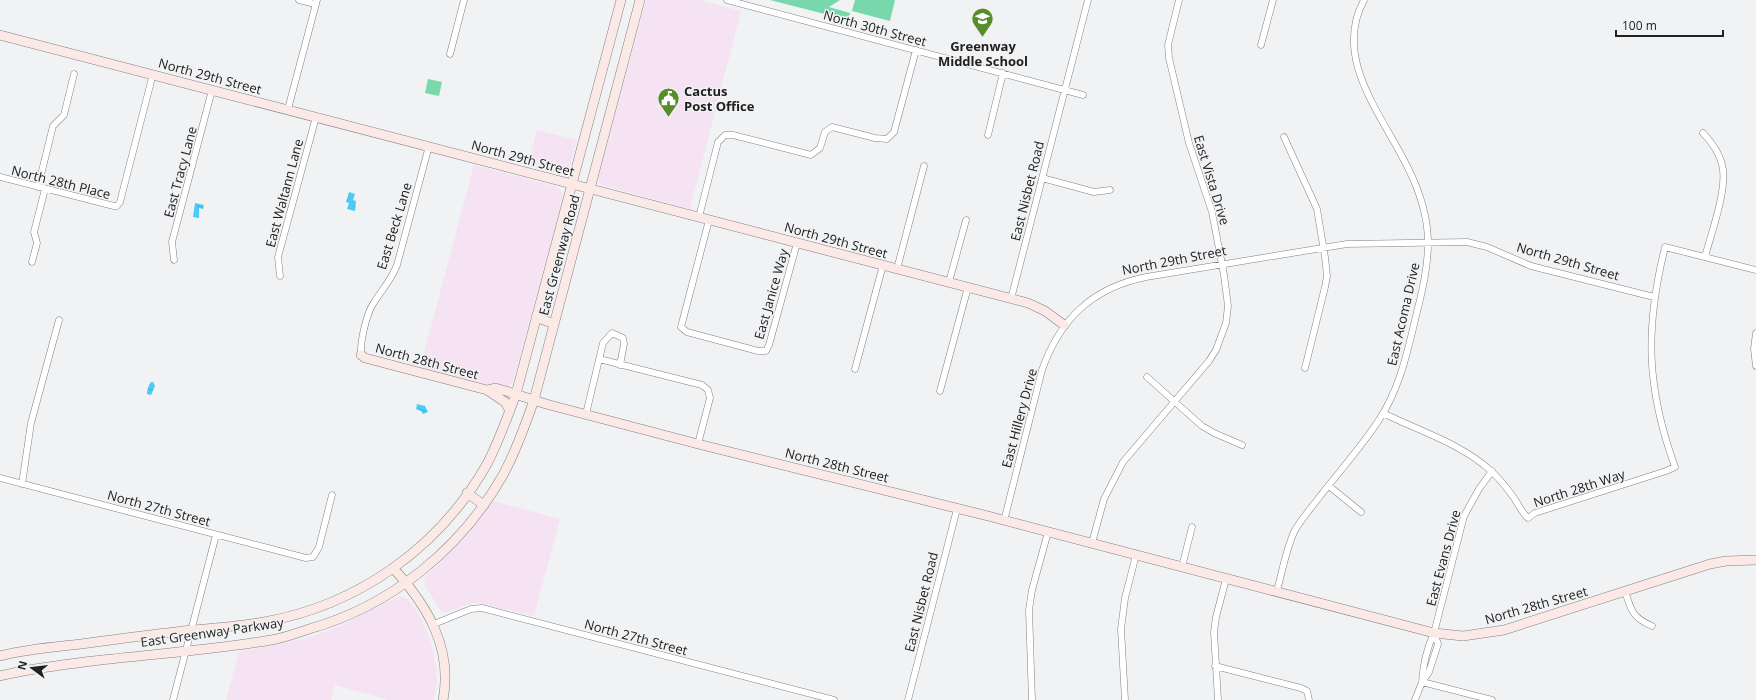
<svg xmlns="http://www.w3.org/2000/svg" width="1756" height="700" viewBox="0 0 1756 700" font-family="'Open Sans',sans-serif">
<style>
.commercial{fill:#f5e2f2}
.green{fill:#79d8ab}
.water{fill:url(#water-ripples)}
.lines{fill:none;stroke-linecap:round;stroke-linejoin:round}
.street-casing{stroke:#808182;stroke-width:7}
.secondary-casing{stroke:#808182;stroke-width:10}
.street{stroke:#fff;stroke-width:6}
.secondary{stroke:#fbe9e6;stroke-width:9}
.labels{text-anchor:middle;dominant-baseline:central;stroke-width:3;stroke-linejoin:round;paint-order:stroke}
.street-label{font-size:13px;fill:#212121;stroke:#f1f2f4}
.poi-label{font-size:13px;font-weight:bold;fill:#212121;stroke:#f1f2f4}
</style>
<defs>
<pattern id="water-ripples" width="26" height="14" patternUnits="userSpaceOnUse"><rect width="26" height="14" fill="#4accf6"/><path d="M2 4q2-2 4 0t4 0M15 11q2-2 4 0t4 0" fill="none" stroke="#40afd3"/></pattern>
</defs>
<rect width="100%" height="100%" fill="#f1f2f4"/>
<path class="commercial" d="M646 0H699L741 11 690 209 602 185 599 183 598 178Z
M537 130 577 140 568 171 561 174 528 165Z
M474 165 554 186 561 190 562 193 563 197 513 382 508 387 502 388 420 368Z
M493 501 560 519 534 616 478 603H471L448 612H442L425 586 424 579 426 576 460 543Z
M399 596 408 599 420 616 430 639 436 665 437 681 434 700H389L335 685 331 700H226L239 651 250 650 311 637 340 626Z"/>
<path class="green" d="M770 0H840L829 7 850 13 848 20Z
M855 0H895L890 21 852 11Z
M428 79 442 82 439 96 425 93Z"/>
<path class="water" d="M349 192 355 194 353 200 356 201 355 211 347 209 349 203 346 202Z
M195 203 204 205 203 209 199 208V218L193 217Z
M151 382H153L155 386 151 395 147 394C147 390 148 386 151 382Z
M417 404 425 406 428 412 423 414 421 411 416 409Z"/>
<g class="lines">
<defs>
<path id="street" d="M299 0 315 4
M727 0 1083 95
M1261 45 1273 0
M450 54 464 0
M288 109 317 0
M1703 133C1713 144 1721 155 1723 170 1726 193 1711 234 1705 257
M988 135 1003 73
M1284 137 1317 209 1325 257 1327 276 1325 287 1305 368
M0 177 114 206H117L120 202 153 74
M1042 178 1094 192 1110 190
M38 187 53 126 64 115 74 74
M699 217 718 142 725 135H733L811 155 820 148 825 132 832 127 875 138 887 139 894 132 916 50
M709 220 681 327 687 332 758 351H766L769 345 797 243
M174 260 172 242 212 90
M32 262 37 243 34 232 45 189
M897 269 924 166
M280 276 278 257 316 117
M949 282 966 220
M1011 299 1088 0
M1756 333 1754 349 1756 366
M361 355C360 343 366 315 373 304 381 291 392 279 397 265L429 146
M599 359 702 385 708 390 710 398 698 444
M855 369 883 265
M1147 377 1202 426 1214 433 1242 445
M940 391 968 287
M1383 413C1419 431 1460 443 1490 470 1499 478 1507 488 1514 498 1519 505 1521 512 1528 518L1535 513 1566 503 1666 471 1675 467C1646 387 1645 328 1665 247L1756 270
M586 414 603 343 612 333 623 338 624 344 620 365
M0 478 306 558 313 557 319 547 332 495
M22 484 31 423 59 320
M1329 486 1361 512
M1004 521 1042 370C1060 319 1092 288 1146 277L1347 244 1467 242 1487 247 1531 266 1654 297
M1092 543 1104 499 1123 462 1209 361 1216 350 1226 323 1228 306 1224 275 1212 212 1189 143 1169 58 1168 45 1179 0
M1182 567 1192 527
M1277 591C1282 572 1286 550 1294 532 1301 519 1312 507 1321 495 1340 471 1360 448 1377 423 1399 391 1407 354 1416 316 1422 292 1428 268 1428 243 1428 216 1420 192 1408 168 1383 116 1332 59 1364 0
M1625 591C1631 611 1633 618 1652 626
M434 624 471 609 482 608 834 700
M1215 666 1301 688 1307 691 1309 700
M1422 682C1423 665 1427 648 1434 633L1464 516 1479 489 1492 471
M1422 682 1492 700
M173 700 216 535
M908 700 957 509
M1032 700 1029 610 1032 590 1048 532
M1125 700 1121 629 1125 598 1136 555
M1218 700 1214 632 1216 617 1226 579
M1415 700 1422 682 1429 672 1438 644 1434 633"/>
<path id="secondary" d="M0 35 1028 303 1045 311 1064 325
M536 317 554 324
M361 355 365 358 487 390 505 402 510 411
M487 390 495 388 506 391 546 404 698 444 992 517 1434 633 1463 636 1504 630 1710 564 1726 561 1756 560
M467 493 484 505
M393 568C427 605 453 648 443 700
M0 656C26 649 54 647 81 644 118 639 155 634 193 630 217 628 241 626 264 622 359 605 440 547 487 464 499 441 507 418 516 394L621 0
M0 676C31 668 62 665 93 661 152 654 213 650 271 640 284 638 297 633 309 629 391 606 461 549 503 475 516 451 525 426 534 400L640 0"/>
</defs>
<use href="#street" class="street-casing"/>
<use href="#secondary" class="secondary-casing"/>
<use href="#street" class="street"/>
<use href="#secondary" class="secondary"/>
</g>
<defs>
<symbol id="school-pin" viewBox="-11 -11 22 30"><path d="M0 17L-7.5 6A9.5 9.5 0 1 1 7.5 6Z" fill="#568d29" stroke="#f1f2f4"/><path d="M0-5L7-2L0 1L-7-2ZM-4 1L0 2.5L4 1V4Q0 6-4 4Z" fill="#fff"/></symbol>
<symbol id="civic-pin" viewBox="-11 -11 22 30"><path d="M0 17L-7.5 6A9.5 9.5 0 1 1 7.5 6Z" fill="#568d29" stroke="#f1f2f4"/><path d="M-.6-6.5H3V-4.5H.6V-3L4-1V1h2V6H-6V1h2V-1L-.6-3ZM-1.2 2.5V6h2.4V2.5Z" fill="#fff"/></symbol>
</defs>
<g fill-rule="evenodd">
<use href="#school-pin" x="970" y="6" width="25" height="34"/>
<use href="#civic-pin" x="656" y="86" width="25" height="34"/>
</g>
<g class="labels">
<g class="street-label">
<text transform="translate(875 28) rotate(15)">North 30th Street</text>
<text transform="translate(210 76) rotate(15)">North 29th Street</text>
<text transform="translate(523 158) rotate(15)">North 29th Street</text>
<text transform="translate(180 172) rotate(-75)">East Tracy Lane</text>
<text transform="translate(1212 180) rotate(73)">East Vista Drive</text>
<text transform="translate(61 182) rotate(14)">North 28th Place</text>
<text transform="translate(1027 191) rotate(-76)">East Nisbet Road</text>
<text transform="translate(284 193) rotate(-75)">East Waltann Lane</text>
<text transform="translate(394 226) rotate(-73)">East Beck Lane</text>
<text transform="translate(836 240) rotate(15)">North 29th Street</text>
<text transform="translate(559 255) rotate(-75)">East Greenway Road</text>
<text transform="translate(1174 260) rotate(-11)">North 29th Street</text>
<text transform="translate(1568 261) rotate(16)">North 29th Street</text>
<text transform="translate(771 294) rotate(-74)">East Janice Way</text>
<text transform="translate(1403 314) rotate(-77)">East Acoma Drive</text>
<text transform="translate(427 361) rotate(15)">North 28th Street</text>
<text transform="translate(1019 418) rotate(-75)">East Hillery Drive</text>
<text transform="translate(837 465) rotate(14)">North 28th Street</text>
<text transform="translate(1579 488) rotate(-18)">North 28th Way</text>
<text transform="translate(159 508) rotate(15)">North 27th Street</text>
<text transform="translate(1443 558) rotate(-75)">East Evans Drive</text>
<text transform="translate(921 602) rotate(-76)">East Nisbet Road</text>
<text transform="translate(1536 605) rotate(-16)">North 28th Street</text>
<text transform="translate(212 632) rotate(-8)">East Greenway Parkway</text>
<text transform="translate(636 637) rotate(15)">North 27th Street</text>
</g>
<g class="poi-label">
<text x="983" y="46">Greenway<tspan x="983" dy="15">Middle School</tspan></text>
<text x="684" y="91" text-anchor="start">Cactus<tspan x="684" dy="15">Post Office</tspan></text>
</g>
</g>
<g transform="translate(32 668) rotate(285)" stroke="#f1f2f4" stroke-width="3" paint-order="stroke">
<path d="M0-3L7 15L0 10L-7 15Z" fill="#212121"/>
<text y="-6" font-size="11" font-weight="bold" text-anchor="middle" fill="#212121">N</text>
</g>
<path d="M1616 30v6h107v-6" fill="none" stroke="#212121" stroke-width="2"/>
<text x="1622" y="30" font-size="12" fill="#212121" stroke="#f1f2f4" stroke-width="3" paint-order="stroke">100 m</text>
</svg>
